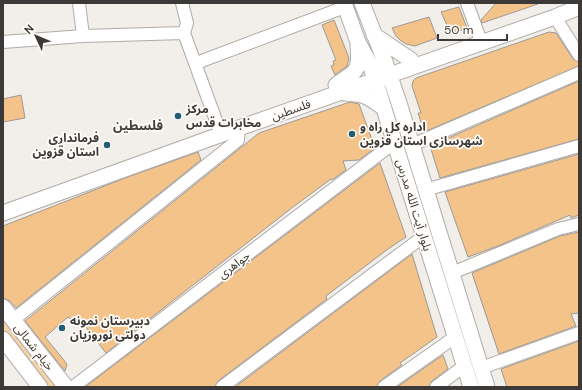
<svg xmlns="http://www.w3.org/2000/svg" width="582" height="390" viewBox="0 0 582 390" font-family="'DM Sans','Noto Sans Arabic',sans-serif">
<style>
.green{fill:#f6d2a7}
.building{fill:#f4c389;stroke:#9d9996}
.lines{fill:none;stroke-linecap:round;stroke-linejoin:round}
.minor-casing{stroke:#afaba7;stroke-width:14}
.major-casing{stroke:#afaba7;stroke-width:17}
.minor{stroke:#fff;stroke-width:12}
.major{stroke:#fff;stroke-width:15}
.poi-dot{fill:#1f5e74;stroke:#fffbf7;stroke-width:1.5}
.labels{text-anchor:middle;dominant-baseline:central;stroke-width:3.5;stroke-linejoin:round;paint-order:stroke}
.poi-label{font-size:12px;font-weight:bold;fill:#3b3a38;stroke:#fffbf7;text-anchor:start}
.street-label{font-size:12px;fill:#3b3a38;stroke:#fffbf7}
.neighbourhood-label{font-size:13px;font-weight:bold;fill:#44413d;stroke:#fffbf7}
</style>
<rect width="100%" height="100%" fill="#f2eeea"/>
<path class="green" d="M3 307 66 387H40L3 339Z"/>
<path class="building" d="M496 3H538V4L482 23 481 20Z
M459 7 467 28 451 34 441 12Z
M429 17 437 38 415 46 406 44 400 40 396 36 392 28Z
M334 20 349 58 347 66 335 75 331 66 334 65 333 61 336 60 322 25Z
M549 32 556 33 573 59 579 62V66L424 132 418 113H421L412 86 413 81 416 78Z
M579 81V139L440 178 430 146Z
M21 95 25 118 3 122V99Z
M350 102 359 104 375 148 359 160 343 161 346 170 332 180 331 179 293 207 106 353 79 318 73 322 68 317 45 337 67 364 65 371 25 321 259 133Z
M198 152 201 160 16 308 10 301 3 298V226L125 178Z
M579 154V215L571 218 570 215 498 246 468 257 445 192Z
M380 163 406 237 388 249 326 296 327 299 218 381 215 387H85Z
M579 232V313L571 314 576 326 499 354 472 273 560 236Z
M412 254 437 337 400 363 402 365 380 381 377 387H235Z
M579 341V387H507L501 369Z
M443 355 448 369 432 381 429 387H397Z"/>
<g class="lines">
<defs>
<path id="minor" d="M79 3 83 36
M182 3 187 23 184 33
M467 3 479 36
M555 17 579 55
M184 33 218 126
M3 42 83 36 184 33
M199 62 345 7
M412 145 579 73
M425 190 579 146
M452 273 558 229 579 224
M13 320 238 140 239 128
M481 368 579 333
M73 387 395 142
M222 387 424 236
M384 387 455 337
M436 387 464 366"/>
<path id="major" d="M344 3 358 42 370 64 471 387
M362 3 384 59 399 103 487 387
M374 35 411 60
M336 85C357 70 360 73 358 45
M344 93C366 94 367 96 384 108
M3 213 239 128 555 17 579 7
M3 307 66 387
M3 339 40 387"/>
</defs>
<use href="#minor" class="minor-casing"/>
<use href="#major" class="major-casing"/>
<use href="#minor" class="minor"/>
<use href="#major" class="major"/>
</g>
<g class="poi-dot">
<circle cx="178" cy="116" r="4"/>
<circle cx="352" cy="134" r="4"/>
<circle cx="107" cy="145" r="4"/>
<circle cx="62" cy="328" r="4"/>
</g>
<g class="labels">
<g class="poi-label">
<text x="186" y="109">مرکز<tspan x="186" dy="14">مخابرات قدس</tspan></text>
<text x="360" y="127">اداره کل راه و<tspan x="360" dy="14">شهرسازی استان قزوین</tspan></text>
<text x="99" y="138" text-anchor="end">فرمانداری<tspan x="99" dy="14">استان قزوین</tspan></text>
<text x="70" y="321">دبیرستان نمونه<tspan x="70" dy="14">دولتی نوروزیان</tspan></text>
</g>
<g class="street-label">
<text transform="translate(291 110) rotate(-19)">فلسطین</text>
<text transform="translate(414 205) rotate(73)">بلوار آیت الله مدرس</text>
<text transform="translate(234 265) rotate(-37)">جواهری</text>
<text transform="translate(34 347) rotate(52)">خیام شمالی</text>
</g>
<g class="neighbourhood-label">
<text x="138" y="125">فلسطین</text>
</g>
</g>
<rect width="582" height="390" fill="none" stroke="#3b3a38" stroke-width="8"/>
<g transform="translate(36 36) rotate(314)" stroke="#fffbf7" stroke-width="3" paint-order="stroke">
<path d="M0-3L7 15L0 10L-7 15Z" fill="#3b3a38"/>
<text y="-6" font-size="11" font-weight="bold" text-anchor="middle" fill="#3b3a38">N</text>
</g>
<path d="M438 34v6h69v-6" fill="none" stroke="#3b3a38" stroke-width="2"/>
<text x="444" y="34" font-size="12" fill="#3b3a38" stroke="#fffbf7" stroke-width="3" paint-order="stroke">50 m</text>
</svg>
